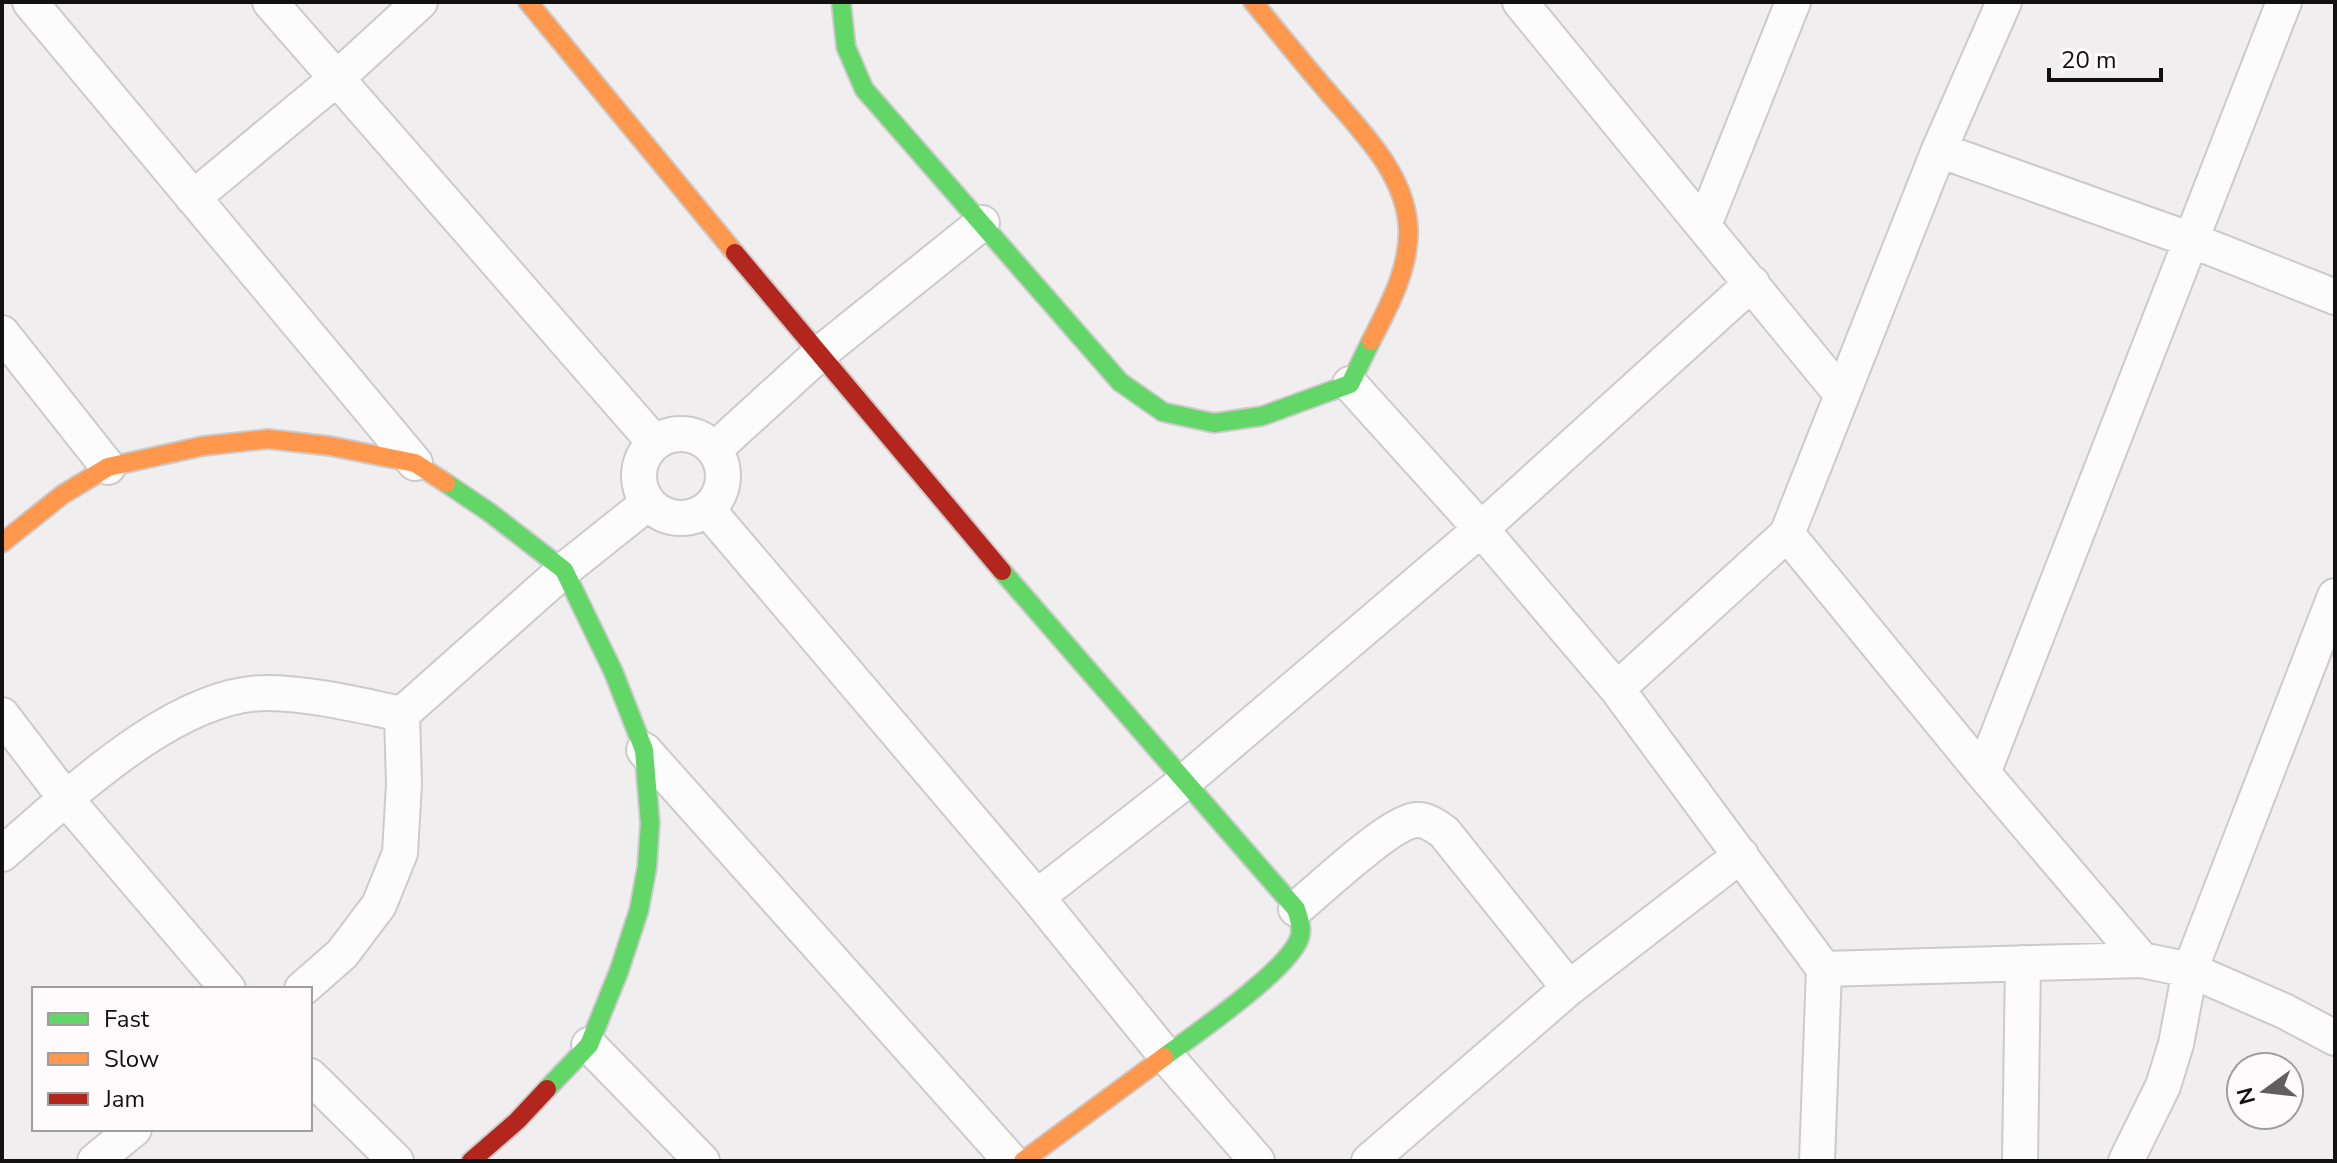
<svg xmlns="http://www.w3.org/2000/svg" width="2337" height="1163" viewBox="0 0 2337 1163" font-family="'Nunito Sans',sans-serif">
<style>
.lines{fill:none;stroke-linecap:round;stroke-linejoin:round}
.street-casing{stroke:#cccaca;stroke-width:38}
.fast-casing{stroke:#cccaca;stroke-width:22}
.slow-casing{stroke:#cccaca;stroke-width:22}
.jam-casing{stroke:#cccaca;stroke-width:22}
.street{stroke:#fdfcfd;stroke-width:34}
.fast{stroke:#63d668;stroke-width:18}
.slow{stroke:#ff974d;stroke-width:18}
.jam{stroke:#b3261e;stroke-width:18}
</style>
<rect width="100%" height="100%" fill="#f1eeef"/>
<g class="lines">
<defs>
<path id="street" d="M30 2 415 463
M270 2 655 443
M1520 2 1842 395
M1939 150 2191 240 2335 297
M193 198 336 79 420 2
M1704 225 1793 2
M2 333 108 467
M1350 384 1481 529 1617 689 1824 969 1817 1161
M639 476a42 42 0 1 1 84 0a42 42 0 1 1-84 0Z
M714 450 818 355 982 223
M708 510 1037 897 1166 1056 1257 1161
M1787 534 1983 773 2142 960
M1617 689 1787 534 1939 150 2004 2
M402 714 564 570 648 503
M2 715 66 799 228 989
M644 750 1011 1161
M1983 773 2284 2
M2 854C69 797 176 691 269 693 314 694 358 705 402 714L404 784 400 853 379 905 342 954 302 989
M1037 897 1183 783 1481 529 1752 283
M1296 909C1319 890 1390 822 1416 820 1426 819 1436 826 1444 832L1569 988
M1824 969 2142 960 2190 970 2284 1011 2335 1038
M589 1045 702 1161
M310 1076 396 1161
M95 1161 134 1129
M1369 1161 1569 988 1741 855
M2020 1161 2023 963
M2126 1161 2163 1086 2176 1044 2190 970 2335 596"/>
<path id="fast" d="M841 2 846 47 864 89 1120 382 1163 412 1214 423 1262 416 1350 384 1371 341
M446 483 489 512 564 570 613 671 644 750 650 823 647 867 639 910 619 971 589 1045 547 1089
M1002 571 1296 909C1299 918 1303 930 1299 939 1288 970 1194 1035 1164 1057"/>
<path id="slow" d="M528 2 735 253
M1253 2C1278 32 1302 62 1327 91 1360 130 1404 172 1408 225 1411 266 1389 306 1371 341
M2 543 62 495 108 467 203 446 268 439 330 446 415 463 446 483
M1023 1161 1164 1057"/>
<path id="jam" d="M735 253 1002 571
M471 1161 517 1121 547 1089"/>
</defs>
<use href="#street" class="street-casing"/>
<use href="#fast" class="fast-casing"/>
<use href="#slow" class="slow-casing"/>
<use href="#jam" class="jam-casing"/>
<use href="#street" class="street"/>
<use href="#fast" class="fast"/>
<use href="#slow" class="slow"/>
<use href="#jam" class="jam"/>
</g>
<rect width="2337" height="1163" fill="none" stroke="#121111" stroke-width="8"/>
<rect x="32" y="987" width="280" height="144" fill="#fffafc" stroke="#a09d9e" stroke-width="2"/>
<rect x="48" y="1013" width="40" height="12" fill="#63d668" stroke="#a09d9e" stroke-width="2"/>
<text x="104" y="1027" font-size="24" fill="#121111">Fast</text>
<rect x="48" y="1053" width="40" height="12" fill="#ff974d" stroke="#a09d9e" stroke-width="2"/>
<text x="104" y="1067" font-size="24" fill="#121111">Slow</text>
<rect x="48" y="1093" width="40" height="12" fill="#b3261e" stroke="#a09d9e" stroke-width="2"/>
<text x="104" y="1107" font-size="24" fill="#121111">Jam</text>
<g transform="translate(2265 1091) rotate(255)"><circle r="38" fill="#fffafc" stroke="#a09d9e" stroke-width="2"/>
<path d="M0-6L14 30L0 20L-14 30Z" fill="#605e5f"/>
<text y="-12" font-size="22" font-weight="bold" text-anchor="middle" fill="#121111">N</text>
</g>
<path d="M2049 68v12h112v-12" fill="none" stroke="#121111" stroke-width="4"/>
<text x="2061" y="68" font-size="24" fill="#121111" stroke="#fffafc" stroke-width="6" paint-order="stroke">20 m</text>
</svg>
